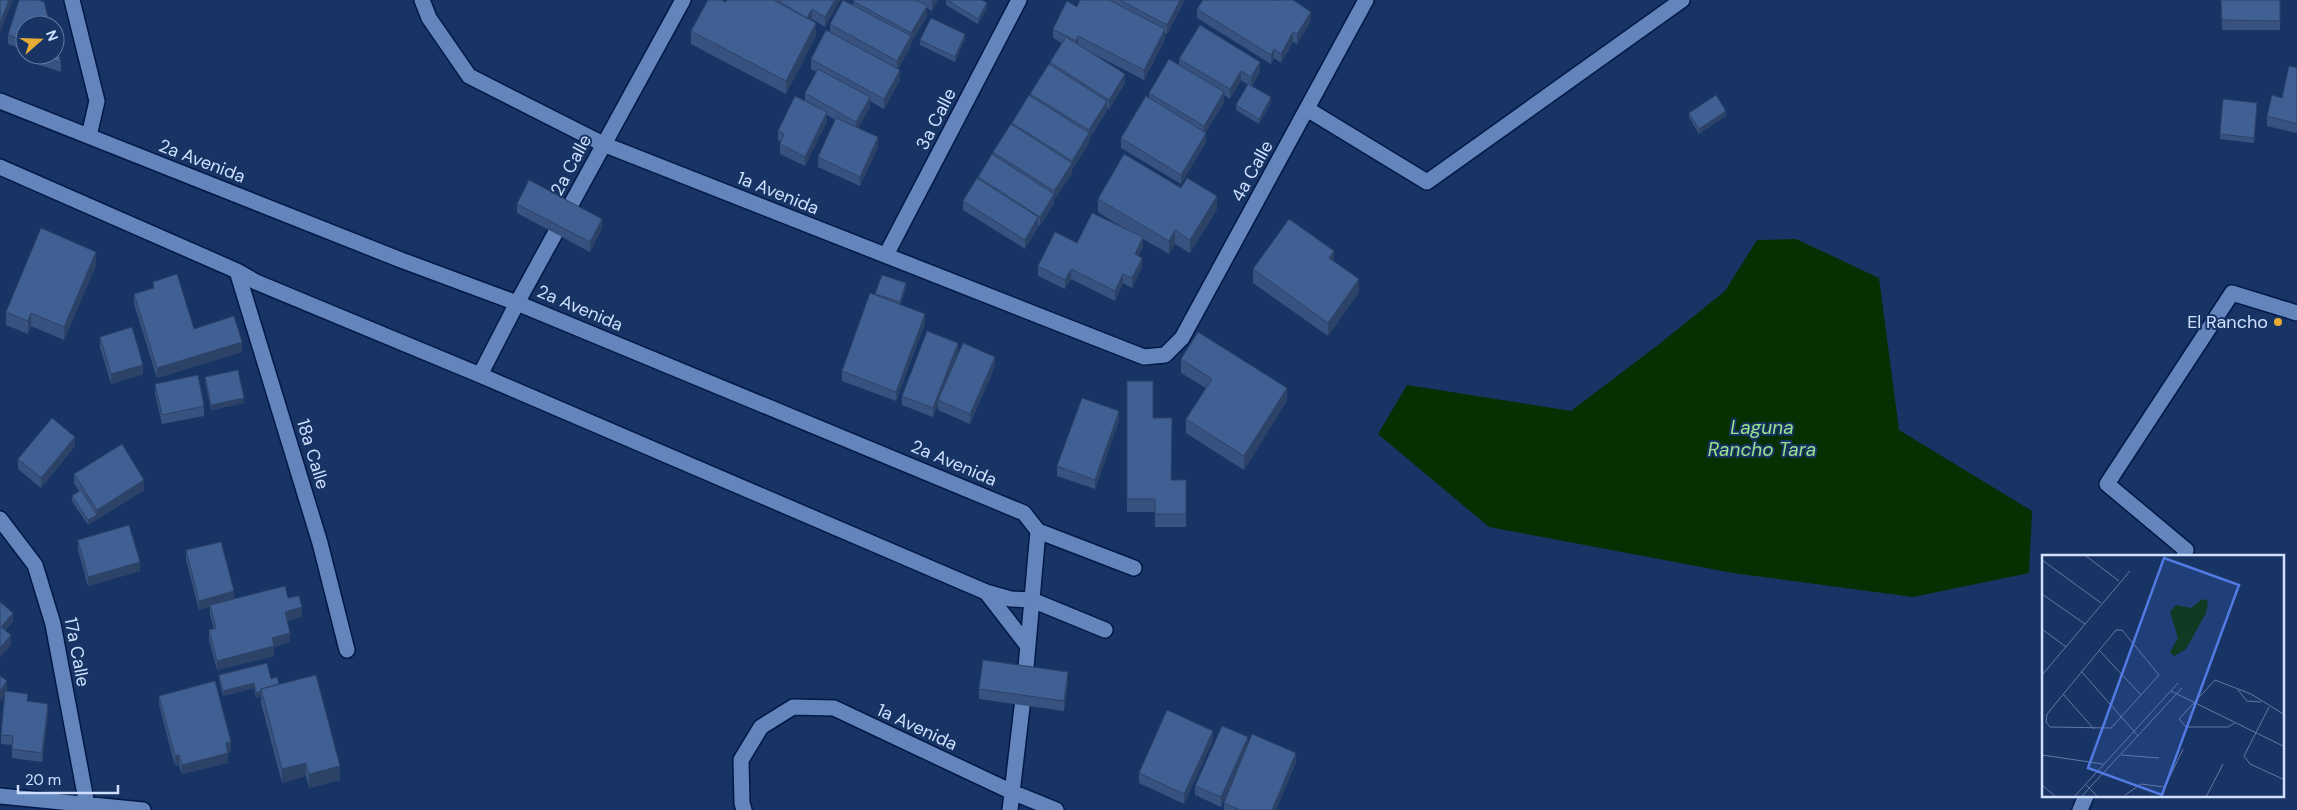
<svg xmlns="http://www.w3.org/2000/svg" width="2297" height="810" viewBox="0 0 2297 810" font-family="'DM Sans',sans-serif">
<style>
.water{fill:#072f01}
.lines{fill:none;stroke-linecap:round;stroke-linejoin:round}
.minor-casing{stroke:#011947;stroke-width:18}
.minor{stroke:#6485bb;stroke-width:15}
.wall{fill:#37527e}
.shaded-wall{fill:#2d4267}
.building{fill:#405f93;stroke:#2d4267}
.poi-dot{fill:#e6ac36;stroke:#183464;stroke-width:2}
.labels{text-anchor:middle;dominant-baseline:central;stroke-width:4;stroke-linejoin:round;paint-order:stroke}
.street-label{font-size:18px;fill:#cee0fe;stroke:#183464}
.poi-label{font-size:18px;fill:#cee0fe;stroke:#183464;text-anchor:end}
.water-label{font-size:19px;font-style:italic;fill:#99e18c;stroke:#183464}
.inset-road{fill:none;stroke:#6179a2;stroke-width:1}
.view{fill:#527ae3;fill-opacity:0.15;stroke:#527ae3;stroke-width:2.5}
.inset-edge{fill:none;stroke:#cee0fe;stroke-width:2.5}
</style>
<rect width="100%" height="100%" fill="#183464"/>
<path class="water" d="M1796 239 1879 278 1899 430 2032 511 2029 573 1913 597 1733 573 1489 527 1378 434 1407 385 1571 411 1658 345 1725 291 1757 240Z"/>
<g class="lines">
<defs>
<path id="minor" d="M72 0 97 101 89 136
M422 0 429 18 469 76 603 144 1144 357 1165 355 1182 338 1366 0
M0 101 401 260 517 303 1024 513 1038 531 1134 568
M1307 109 1427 182 1682 0
M0 167 237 271 256 282 480 375 986 592 1011 599 1032 600 1105 630
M886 255 1019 0
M237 271 320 543 347 650
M480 375 517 303 683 0
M0 519 35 565 53 624 87 805
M2184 556 2186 550 2107 484 2232 293 2297 313
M986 592 1027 645
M0 796 143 810
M744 810 742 803 741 760 761 727 793 707 834 708 1012 792 1056 810
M1010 810 1024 690 1038 531
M2080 810 2086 796"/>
</defs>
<use href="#minor" class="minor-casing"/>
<use href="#minor" class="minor"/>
</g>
<path class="wall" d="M727 0H840L825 27 812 19 811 20 816 36 786 94 691 44V31L726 2Z
M854 0H938L932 11 927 8V16L911 43V42V46L898 69 900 80 884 109 870 101V107L858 128 878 147 860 186 818 167V157L835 120 827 115V121L805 166 780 154V144L781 142 778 140V131L805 101V93L817 72 811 69V59L830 32V24L853 5Z
M946 0 987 8 978 24 946 5Z
M1080 0H1185L1167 34 1165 33V39L1144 80 1090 52 1125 83 1109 110 1107 108V111L1089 139V143L1072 170V173L1054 200V203L1040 226 1038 225V227L1025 249 963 210V201L978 179V177L993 155V152L1012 125V123L1030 96V94L1050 65V62L1062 43 1053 38V29L1077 7Z
M2221 0H2280V30H2222Z
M1197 9 1311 21 1297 44 1293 42 1281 63 1274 58 1271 64 1197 18Z
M25 25V50L8 44V35Z
M965 39 955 62 920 45V40Z
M31 55H55L61 63V72L31 62Z
M1179 59 1260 72 1252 86 1271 102 1259 124 1236 110V105L1248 85 1241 80 1230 99 1224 95V102L1206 132V142L1181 184 1121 148V138L1149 98V93L1179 65Z
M2297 68V133L2267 126V116L2282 98Z
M2257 108 2254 143 2220 139V134Z
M1689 113 1726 116 1699 134 1689 117Z
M1098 199 1217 209 1190 253 1175 244 1169 254 1143 239V247L1138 256 1142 267 1132 288 1123 283 1115 301 1071 279 1065 289 1038 276V266L1077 243 1125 229 1098 212Z
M517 204 602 228 590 252 517 213Z
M1334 261 1359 292 1328 336 1253 283V269Z
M96 265 64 340 31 326 28 334 6 325V312Z
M153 282 194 329 242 352 157 378 134 304V294L153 289Z
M906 288 900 305 925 323 896 401 842 381V371L875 295V294Z
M100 337 143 374 111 384 100 347Z
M958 353 951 372 995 366 970 424 938 410V404L933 417 902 405V396Z
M1181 359 1287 401 1244 470 1186 433V419L1206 388 1181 373Z
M205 377 244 403 211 410 205 382Z
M1127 381 1153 418 1171 480H1186V527H1155V512H1127Z
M155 384 204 406V416L162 424 155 394Z
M1119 421 1095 489 1057 476V466Z
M75 446 41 488 18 469V459Z
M74 474 144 490 88 525 72 501V496L79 491 74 483Z
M78 540 140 571 88 586 78 550Z
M186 550 234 599 288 598 302 617 287 621 290 642 274 647V656L217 670 209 640V630L214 629 210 615V607L199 610 186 560Z
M219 675 271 679 279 684 340 780 309 788 306 776 282 783 261 703V696L256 698 254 688 223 696 219 680Z
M0 676 7 691 28 701 48 713 42 762 12 758V745L1 744V735L5 694 0 701Z
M1068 682 1064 711 979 699V689Z
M159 696 231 752H228V763L182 774 179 765 175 766 159 705Z
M1213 740 1184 804 1139 783V773Z
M1248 744 1296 762 1276 810H1224V803L1235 776 1221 807 1195 795V786Z"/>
<path class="shaded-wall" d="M9 0H13L0 33V23Z
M835 0H840L825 27V17Z
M932 0H938L932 11Z
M1180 0H1185L1167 34V25Z
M987 3V8L978 24V19Z
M927 6V16L911 43V33Z
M812 9V19L807 27V18Z
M1311 12V21L1297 44V34Z
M816 23V36L786 94V81Z
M1165 29V39L1144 80V70Z
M1293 32V42L1281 63V54Z
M965 34V39L955 62V57Z
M911 36V46L897 71V61Z
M1078 36V46L1076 50V41Z
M1274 49V58L1271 64V55Z
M1260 62V72L1251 87V77Z
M900 70V80L884 109V99Z
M1241 71V80L1230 99V89Z
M1125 74V83L1109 110V100Z
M1224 92V102L1204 135V126Z
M870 97V107L856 131V122Z
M1271 97V102L1259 124V119Z
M1107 101V111L1089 139V143L1072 170V161L1089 134V130Z
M1726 111V116L1699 134V129Z
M827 112V121L805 166V157Z
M1206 133V142L1181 184V175Z
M878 137V147L860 186V177Z
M1072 163V173L1054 200V191Z
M1054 194V203L1040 226V217Z
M1217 196V209L1190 253V240Z
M1038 217V227L1025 249V240Z
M602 219V228L590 252V242Z
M1175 230V244L1169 254V241Z
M1143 237V247L1135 263V254Z
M1334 251V264L1329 258Z
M96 252V265L64 340V327Z
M1142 258V267L1132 288V278Z
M1071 269V279L1065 289V280Z
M1123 274V283L1115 301V291Z
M1359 279V292L1328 336V323Z
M906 283V288L900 307V302Z
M31 313V326L28 334V321Z
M925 314V323L896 401V392Z
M242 342V352L157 378V368Z
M958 343V353L940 401 938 400V404L933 417V408Z
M995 357V366L970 424V414Z
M143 365V374L111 384V374Z
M1287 388V401L1244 470V456Z
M244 398V403L211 410V405Z
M1119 411V421L1095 489V480Z
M75 437V446L41 488V478Z
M144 480V490L88 525V520L97 515V510Z
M140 562V571L88 586V577Z
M234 591V601L210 605V607L199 610V601Z
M302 607V617L285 622V612Z
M13 613V622L1 636V627Z
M290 633V642L274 647V656L217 670V661L272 638Z
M11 635V645L0 657V648Z
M1068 672V682L1064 711V701Z
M7 681V691L0 701V691Z
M254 683V688L223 696V691Z
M261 691V696L256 698V693Z
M48 704V713L42 762V753Z
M1213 731V740L1184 804V794Z
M1248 737V747L1221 807V797Z
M231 742V752L226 753V743Z
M228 753V763L182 774V765Z
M1296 753V762L1276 810H1272Z
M179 755V765L175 766V756Z
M306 763V776L282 783V769Z
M340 766V780L309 788V774Z"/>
<path class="building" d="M0 0H9L0 23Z
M19 0H38L44 2 50 25H25V41L8 35Z
M708 0H721L726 2 727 0H773L816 23 786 81 691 31Z
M777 0H835L825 17 812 9 807 18Z
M843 0 911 36 897 61 830 24Z
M854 0H916L927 6 911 33 853 1Z
M947 0H982L987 3 978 19Z
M1080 0H1109L1165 29 1144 70 1078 36 1076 41 1053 29 1067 1 1077 7Z
M1120 0H1180L1167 25Z
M1203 0H1273L1275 1 1276 0H1293L1311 12 1297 34 1293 32 1281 54 1274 49 1271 55 1197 9Z
M2221 0H2280V21L2222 20Z
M931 18 965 34 955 57 920 40Z
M1200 25 1260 62 1251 77 1241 71 1230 89 1179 59Z
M826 30 900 70 884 99 811 59Z
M1066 37 1125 74 1109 100 1050 62Z
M55 41 61 63 38 55H55Z
M1169 59 1224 92 1204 126 1149 93Z
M1049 64 1107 101 1089 130 1030 94Z
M2289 66 2297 68V124L2267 116 2272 95 2282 98Z
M818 69 870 97 856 122 805 93Z
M1248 84 1271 97 1259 119 1236 105Z
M1029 95 1089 133 1072 161 1012 123Z
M1716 95 1726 111 1699 129 1689 113Z
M795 96 827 112 805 157 780 144 784 134 778 131Z
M1146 96 1206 133 1181 175 1121 138Z
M2223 99 2257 103 2254 138 2220 134Z
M836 118 878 137 860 177 818 157Z
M1011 124 1072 163 1054 191 993 152Z
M992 154 1054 194 1040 217 978 177Z
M1124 154 1181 188 1187 178 1217 196 1190 240 1175 230 1169 241 1098 199Z
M977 178 1038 217 1025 240 963 201Z
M529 180 602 219 590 242 517 204Z
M1092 213 1143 237 1135 254 1142 258 1132 278 1123 274 1115 291 1071 269 1065 280 1038 266 1055 232 1077 243Z
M1289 219 1334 251 1329 258 1359 279 1328 323 1253 269Z
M41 228 96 252 64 327 31 313 28 321 6 312Z
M177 274 194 329 234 316 242 342 157 368 134 294 154 288 153 282Z
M882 275 906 283 900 302 875 294Z
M870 293 925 314 896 392 842 371Z
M132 327 143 365 111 374 100 337Z
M927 331 958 343 933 408 902 396Z
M1198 332 1287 388 1244 456 1186 419 1212 379 1181 359Z
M963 343 995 357 970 414 938 400Z
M238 370 244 398 211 405 205 377Z
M198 375 204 406 162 415 155 384Z
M1127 381H1153V418H1172L1171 480H1186V514H1155V499H1127Z
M1082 398 1119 411 1095 480 1057 466Z
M52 418 75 437 41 478 18 459Z
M122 444 144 480 97 510 74 474Z
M81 490 97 515 88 520 72 496Z
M129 525 140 562 88 577 78 540Z
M221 542 234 591 199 601 186 550Z
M285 586 288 598 299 596 302 607 285 612 290 633 272 638 274 646 217 661 209 630 216 628 210 605Z
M0 602 13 613 1 627 11 635 0 648Z
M983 660 1068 672 1064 701 979 689Z
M267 663 271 679 277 677 279 684 261 689V691L256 693 254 683 223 691 219 675Z
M316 675 340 766 309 774 306 763 282 769 261 689Z
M0 676 7 681 0 691Z
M215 681 231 742 226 743 228 753 182 765 179 755 175 756 159 696Z
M5 691 28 694 27 701 48 704 42 753 12 749 13 736 1 735Z
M1167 710 1213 731 1184 794 1139 773Z
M1222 726 1248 737 1221 797 1195 786Z
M1252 734 1296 753 1272 810H1240L1224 803Z"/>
<circle class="poi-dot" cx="2278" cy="322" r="5"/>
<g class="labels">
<g class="street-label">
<text transform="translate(936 119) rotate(-63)">3a Calle</text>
<text transform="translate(202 161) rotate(21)">2a Avenida</text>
<text transform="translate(571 165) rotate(-62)">2a Calle</text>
<text transform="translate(1252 171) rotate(-61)">4a Calle</text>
<text transform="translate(778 193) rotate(22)">1a Avenida</text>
<text transform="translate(580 308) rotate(23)">2a Avenida</text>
<text transform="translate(313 454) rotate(73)">18a Calle</text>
<text transform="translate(954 463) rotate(23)">2a Avenida</text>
<text transform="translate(77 652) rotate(79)">17a Calle</text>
<text transform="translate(917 727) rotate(25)">1a Avenida</text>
</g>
<g class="poi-label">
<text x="2268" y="322">El Rancho</text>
</g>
<g class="water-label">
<text x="1762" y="427">Laguna<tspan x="1762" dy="22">Rancho Tara</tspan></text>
</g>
</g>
<g transform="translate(2042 555)">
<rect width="242" height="242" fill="#183464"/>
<path d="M160 44 166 46 164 58 144 94 132 101 128 97 136 83 128 57 134 50 149 53Z" fill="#072f01"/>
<path class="inset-road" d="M44 1 77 26M0 5 59 48M0 39 43 69M0 74 24 92M74 75H80L117 120 69 173 8 172 4 167 5 159ZM57 95 99 140M39 116 96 181M0 120 88 16M196 135 205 146 219 147M129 136 243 192M21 139 52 174M227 152 202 201 208 209 243 225M193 168 186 172H144L137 164 173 125 209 139 243 160M0 200 61 209M79 200 117 203M43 229 56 242M0 230 14 242M83 240 99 229 122 232M32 242 136 128M39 242 140 133M118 242 141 194M164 242 181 209"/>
<path class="view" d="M122 3 197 30 120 240 46 213Z"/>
<rect width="242" height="242" class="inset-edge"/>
</g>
<g transform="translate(40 40) rotate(70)"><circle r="24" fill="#183464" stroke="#6179a2"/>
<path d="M0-4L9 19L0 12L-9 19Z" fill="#e6ac36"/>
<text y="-8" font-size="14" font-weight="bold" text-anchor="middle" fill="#cee0fe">N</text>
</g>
<path d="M18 785v8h100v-8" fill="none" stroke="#cee0fe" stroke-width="2.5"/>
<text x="25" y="785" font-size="15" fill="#cee0fe" stroke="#183464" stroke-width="4" paint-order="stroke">20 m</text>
</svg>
